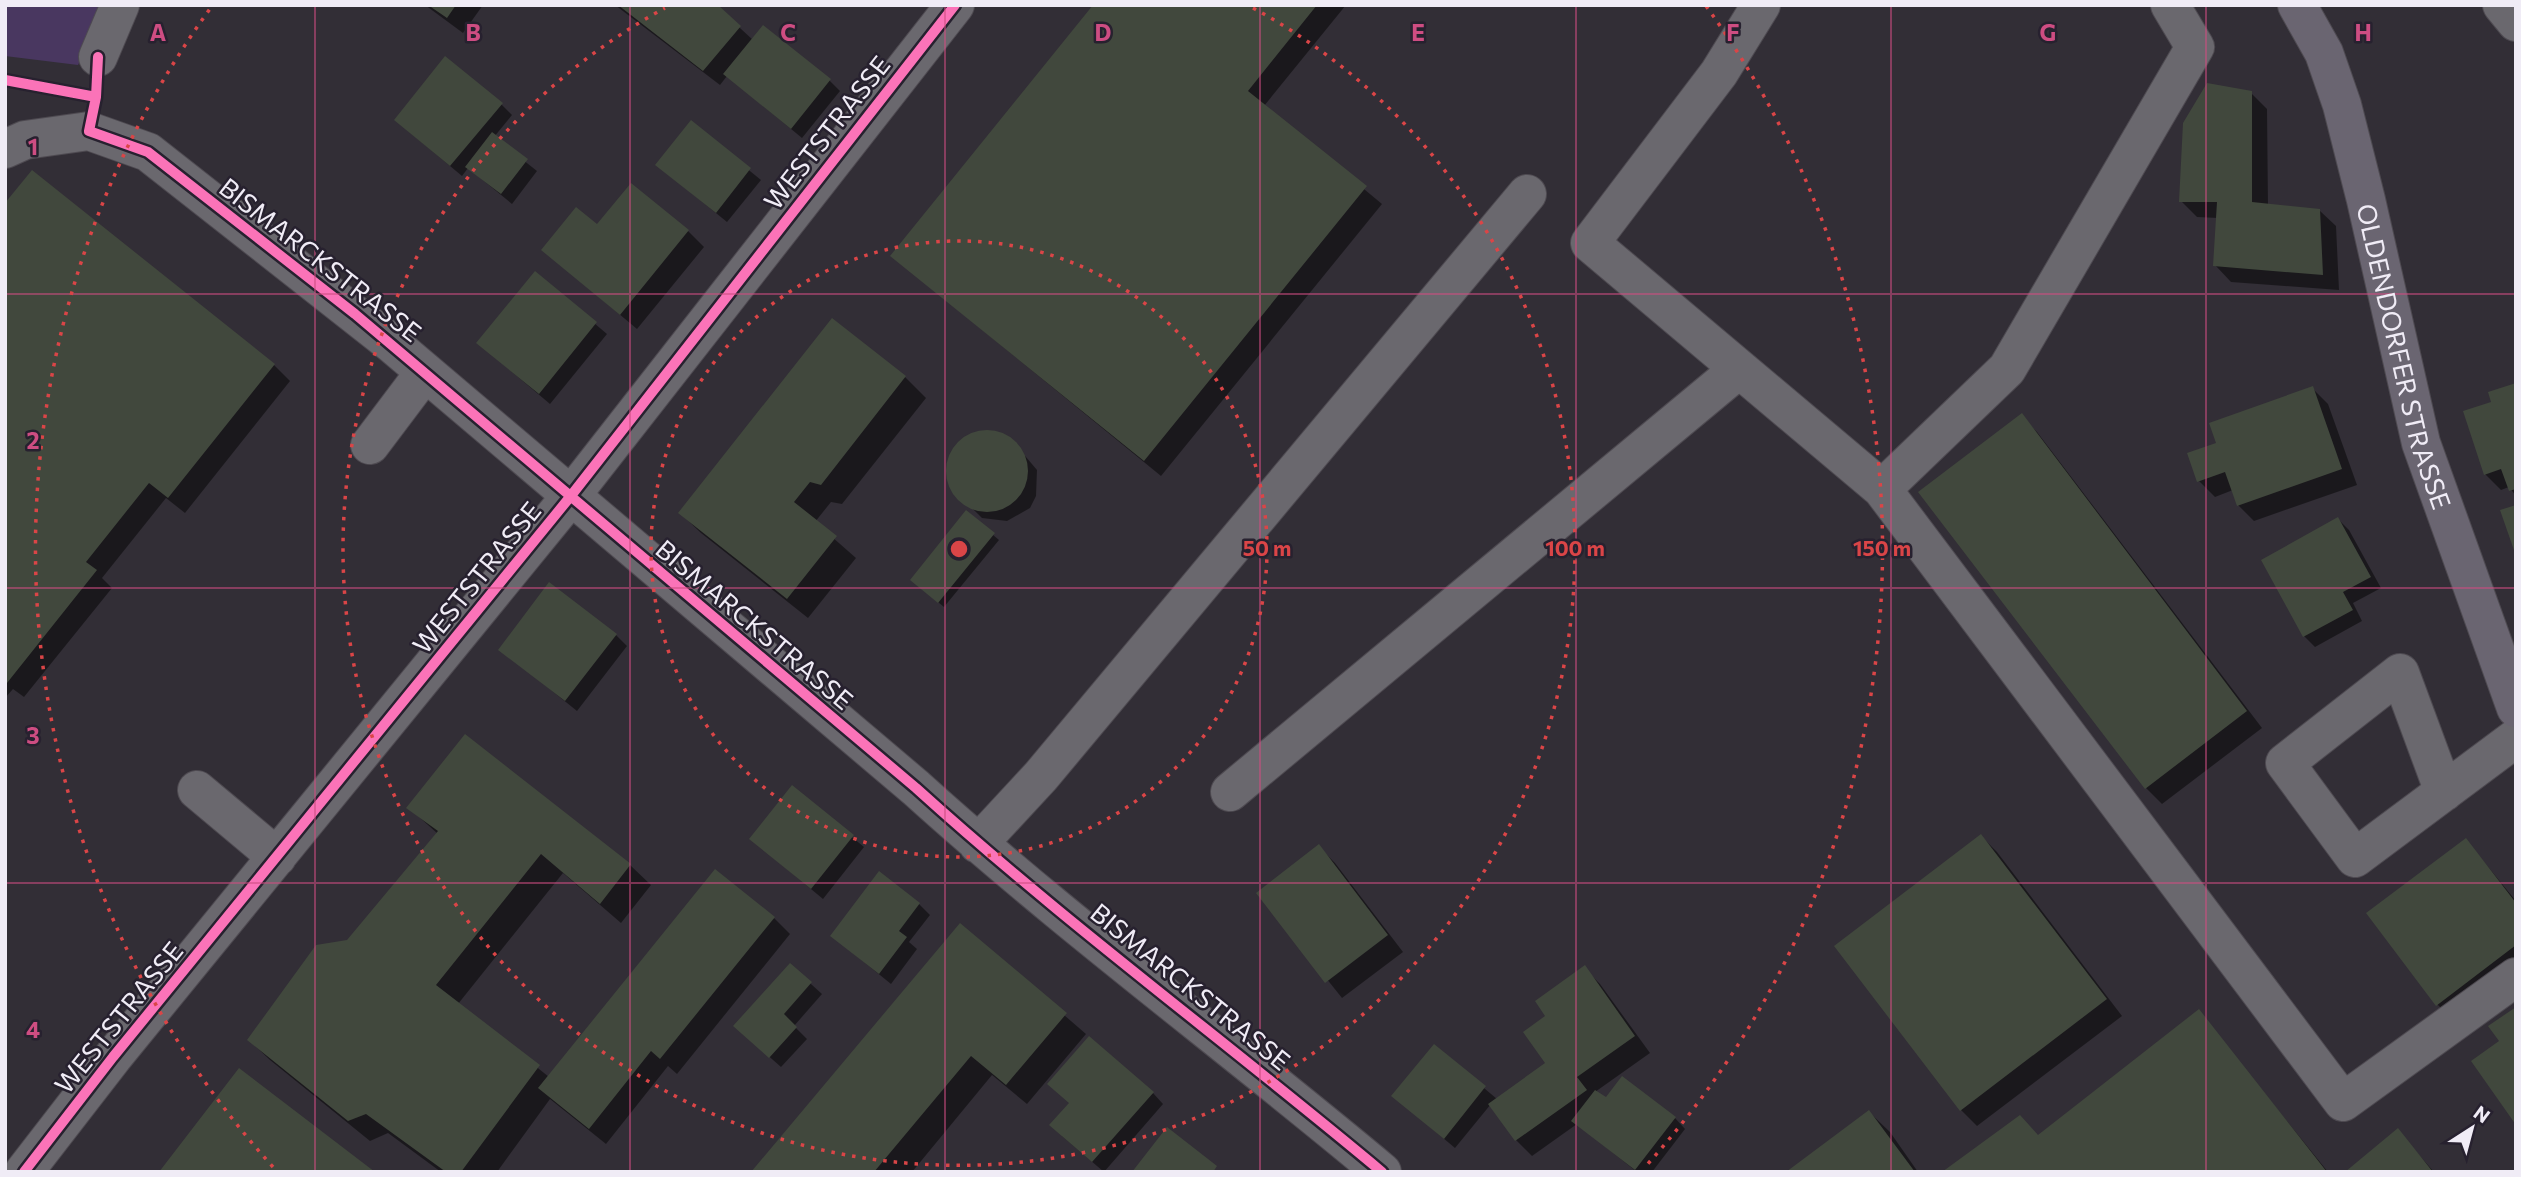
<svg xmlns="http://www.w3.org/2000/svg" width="2521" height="1177" viewBox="0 0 2521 1177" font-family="Commissioner,sans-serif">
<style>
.green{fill:#493760}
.shadow{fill:#0007}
.building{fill:#41483d}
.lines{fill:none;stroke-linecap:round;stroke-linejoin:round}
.minor-casing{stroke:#4e4a51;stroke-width:40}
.major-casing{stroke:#4e4a51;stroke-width:40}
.minor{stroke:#6a686e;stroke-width:38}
.major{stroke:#6a6571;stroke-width:38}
.cycleway-casing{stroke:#27212f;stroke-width:15}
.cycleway{stroke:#fb73b8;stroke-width:10}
.grid{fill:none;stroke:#ce4d82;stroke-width:2;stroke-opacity:0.55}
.ring{fill:none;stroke:#da4547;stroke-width:3.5;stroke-dasharray:3.5 7}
.labels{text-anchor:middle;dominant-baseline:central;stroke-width:5;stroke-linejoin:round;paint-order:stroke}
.street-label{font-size:26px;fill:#f0ecf6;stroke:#27212f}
.grid-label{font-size:23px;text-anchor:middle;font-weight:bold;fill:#ce4d82;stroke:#27212f;stroke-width:5;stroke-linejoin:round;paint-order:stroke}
.centre{fill:#da4547;stroke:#27212f;stroke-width:3.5}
.ring-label{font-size:21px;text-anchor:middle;font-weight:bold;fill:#da4547;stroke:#27212f;stroke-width:5;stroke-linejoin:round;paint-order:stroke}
</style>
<rect width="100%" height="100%" fill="#322e36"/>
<path class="green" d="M5 5H108L78 65 5 56Z"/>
<path class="shadow" d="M425 5H483L463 33Z
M615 5H715L753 40 829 80 840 91 802 138 727 76 720 85Z
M1095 5H1346L1264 106 1382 204 1161 476 892 256Z
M2251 93 2267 109 2268 206 2319 210 2336 226 2339 290 2231 282 2215 265 2218 218 2197 217 2181 201Z
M501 104 512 115 494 137 537 171 512 204 468 168 462 176 407 130Z
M691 123 761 180 727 222 657 165Z
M5 206 274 365 290 381 185 513 166 498 102 578 112 588 24 697 13 689 5 698Z
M597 227 688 231 704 247 637 329 543 250Z
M535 273 607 334 550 404 478 343Z
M832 320 905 377 926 398 842 504 831 502 815 522 856 558 808 618 701 533 680 513Z
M2516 385V496L2509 487 2501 490 2485 474 2493 403Z
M2312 388 2328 404 2357 485 2254 521 2238 505 2233 490 2215 497 2199 481Z
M2021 416 2037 432 2262 728 2162 804 2146 788Z
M984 431 1009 437 1037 470 1036 496 1030 508 1007 521 982 518 952 488 949 476 953 452 961 442Z
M967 513 999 540 944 607 917 585Z
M2338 519 2349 530 2381 588 2353 603 2362 621 2315 647 2304 636Z
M616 635 627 646 577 711 500 649Z
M792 788 864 847 823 899 751 839Z
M408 807 630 865 651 885 621 923 563 873 458 1004 549 1077 774 918 790 934 677 1074 668 1066 606 1144 550 1099 497 1172H441L388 1133 370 1141 270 1060 249 1040 348 942 438 834Z
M1981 836 1997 852 2122 1016 1977 1126 1961 1110Z
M2466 840 2516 901V973L2453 1020 2437 1004Z
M1319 847 1335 863 1403 952 1342 998 1258 893Z
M919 904 930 915 909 942 917 949 891 984 832 936Z
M960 925 1086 1034 1027 1104 992 1075 912 1172H753Z
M790 965 822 994 794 1026 807 1039 781 1067 747 1037Z
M1584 968 1600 984 1650 1053 1595 1092 1606 1100 1675 1118 1685 1129 1652 1172H1637L1577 1124 1532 1156 1516 1140 1491 1104 1455 1148 1393 1096 1434 1046 1497 1099 1548 1063V1016Z
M2199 1012 2328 1172H1945L2039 1136Z
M1153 1093 1163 1104 1104 1172 1062 1136Z
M1869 1112 1890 1132 1918 1172H1789Z
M2398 1131 2434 1172H2347Z"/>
<path class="building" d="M428 5H456L447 18Z
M618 5H718L741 26 703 71Z
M1093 5H1317L1248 91 1367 186 1144 461 890 256Z
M763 25 831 79 791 129 723 74Z
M445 56 503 103 450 166 394 120Z
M2207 83 2252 91V202L2320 209 2323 275 2213 266 2217 202H2179L2183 123Z
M691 120 751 168 716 213 655 165Z
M492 132 528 159 501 194 465 167Z
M32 170 275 364 168 498 149 483 86 562 97 570 7 683 5 203Z
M631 183 689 230 620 315 541 250 576 207 597 224Z
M535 271 597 322 539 394 476 343Z
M832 318 906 376 821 485 810 482 794 502 837 536 787 599 678 513Z
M2516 383V489L2509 491 2501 469 2484 475 2463 411 2491 402 2488 392Z
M2313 386 2342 469 2237 506 2225 472 2197 482 2187 453 2216 443 2209 423Z
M2022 413 2247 711 2145 789 1918 492Z
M946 471a41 41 0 1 1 82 0a41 41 0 1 1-82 0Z
M2516 505V553H2515L2500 510Z
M966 510 995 533 938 603 910 580Z
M2338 517 2371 577 2343 592 2353 610 2303 637 2261 560Z
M549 582 617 634 565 701 498 650Z
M465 734 631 864 600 904 541 854 436 985 540 1065 461 1172H446L366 1114 348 1121 247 1040 316 945 347 940 438 831 406 808Z
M792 785 854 835 811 889 749 839Z
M1981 834 2107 999 1960 1111 1834 946Z
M2466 838 2516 903V945L2436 1006 2366 913Z
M1319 844 1388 935 1325 983 1256 893Z
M715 869 775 917 660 1059 651 1051 589 1129 538 1088Z
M879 871 920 903 899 931 907 937 879 974 830 936Z
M960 923 1067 1013 1006 1085 971 1056 874 1172H751Z
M790 963 812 982 784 1014 797 1027 769 1058 733 1026Z
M1585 965 1635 1036 1577 1077 1587 1090 1515 1141 1488 1104 1545 1063 1523 1032 1545 1016 1535 1001Z
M2516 1007V1125L2471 1061 2499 1041 2488 1026Z
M2199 1009 2327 1172H1942L2020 1115 2038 1135Z
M1089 1036 1154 1092 1092 1162 1049 1125 1069 1103 1047 1084Z
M1434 1044 1486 1086 1444 1139 1391 1096Z
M239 1068 375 1172H159Z
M1622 1076 1676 1117 1635 1170 1571 1121 1595 1090 1606 1097Z
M1869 1110 1915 1172H1786Z
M1167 1127 1217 1166 1213 1172H1132Z
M2398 1128 2433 1172H2345Z"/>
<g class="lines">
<defs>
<path id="minor" d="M1761 5 1719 73 1590 243 1882 489 2343 1102 2516 977
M2502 5 2516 22
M98 57 120 5
M5 149 25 140 89 131 148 152 391 343 916 788C1065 923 1228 1043 1382 1172
M370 445 425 372
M1882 489 2007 369 2195 47 2170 5
M197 790 277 857
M1230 792 1738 370
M2444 792 2400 673 2285 763 2355 858 2516 738
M978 844 1041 776 1527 194
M24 1172 113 1057 570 497 955 5"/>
<g id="major">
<path id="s1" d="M2297 5 2324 53 2342 105 2366 200 2421 443 2516 708"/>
</g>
</defs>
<use href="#minor" class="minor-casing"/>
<use href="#major" class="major-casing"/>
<use href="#minor" class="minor"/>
<use href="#major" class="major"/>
<defs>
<path id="cycleway" d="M98 57 96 97 89 131 148 152 355 314 916 788C1065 923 1228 1043 1382 1172
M5 80 96 97
M24 1172 113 1057 570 497 955 5"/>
</defs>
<use href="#cycleway" class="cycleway-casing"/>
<use href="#cycleway" class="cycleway"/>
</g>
<path class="grid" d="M315 5V1172M630 5V1172M945 5V1172M1260 5V1172M1576 5V1172M1891 5V1172M2206 5V1172M5 294H2516M5 588H2516M5 883H2516"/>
<g class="ring">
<circle cx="959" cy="549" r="308"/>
<path d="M1253 8A616 616 0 1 1 665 8"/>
<path d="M273 1167A923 923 0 0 1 212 6M1706 6A923 923 0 0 1 1645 1167"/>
</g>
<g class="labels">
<g class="street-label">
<text transform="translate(826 132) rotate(-52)">WESTSTRASSE</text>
<text transform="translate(321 259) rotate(38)">BISMARCKSTRASSE</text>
<text stroke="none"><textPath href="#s1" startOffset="369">OLDENDORFER STRASSE</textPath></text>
<text transform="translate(476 577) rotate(-51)">WESTSTRASSE</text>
<text transform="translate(755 624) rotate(40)">BISMARCKSTRASSE</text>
<text transform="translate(1191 986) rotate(39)">BISMARCKSTRASSE</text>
<text transform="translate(118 1017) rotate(-51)">WESTSTRASSE</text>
</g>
</g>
<g class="grid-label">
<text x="158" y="41">A</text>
<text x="473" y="41">B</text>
<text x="788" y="41">C</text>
<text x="1103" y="41">D</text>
<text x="1418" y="41">E</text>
<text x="1733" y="41">F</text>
<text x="2048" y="41">G</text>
<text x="2363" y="41">H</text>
<text x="33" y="155">1</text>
<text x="33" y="449">2</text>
<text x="33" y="744">3</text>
<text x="33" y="1038">4</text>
</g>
<circle cx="959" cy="549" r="10" class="centre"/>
<g class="ring-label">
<text x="1267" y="556">50 m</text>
<text x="1575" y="556">100 m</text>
<text x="1882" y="556">150 m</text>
</g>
<rect width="2521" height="1177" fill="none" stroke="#f0ecf6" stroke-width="14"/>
<g transform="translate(2472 1128) rotate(36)" stroke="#27212f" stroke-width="5" paint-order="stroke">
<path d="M0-5L12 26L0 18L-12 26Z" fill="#f0ecf6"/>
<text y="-10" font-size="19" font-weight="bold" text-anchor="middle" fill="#f0ecf6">N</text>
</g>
</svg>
